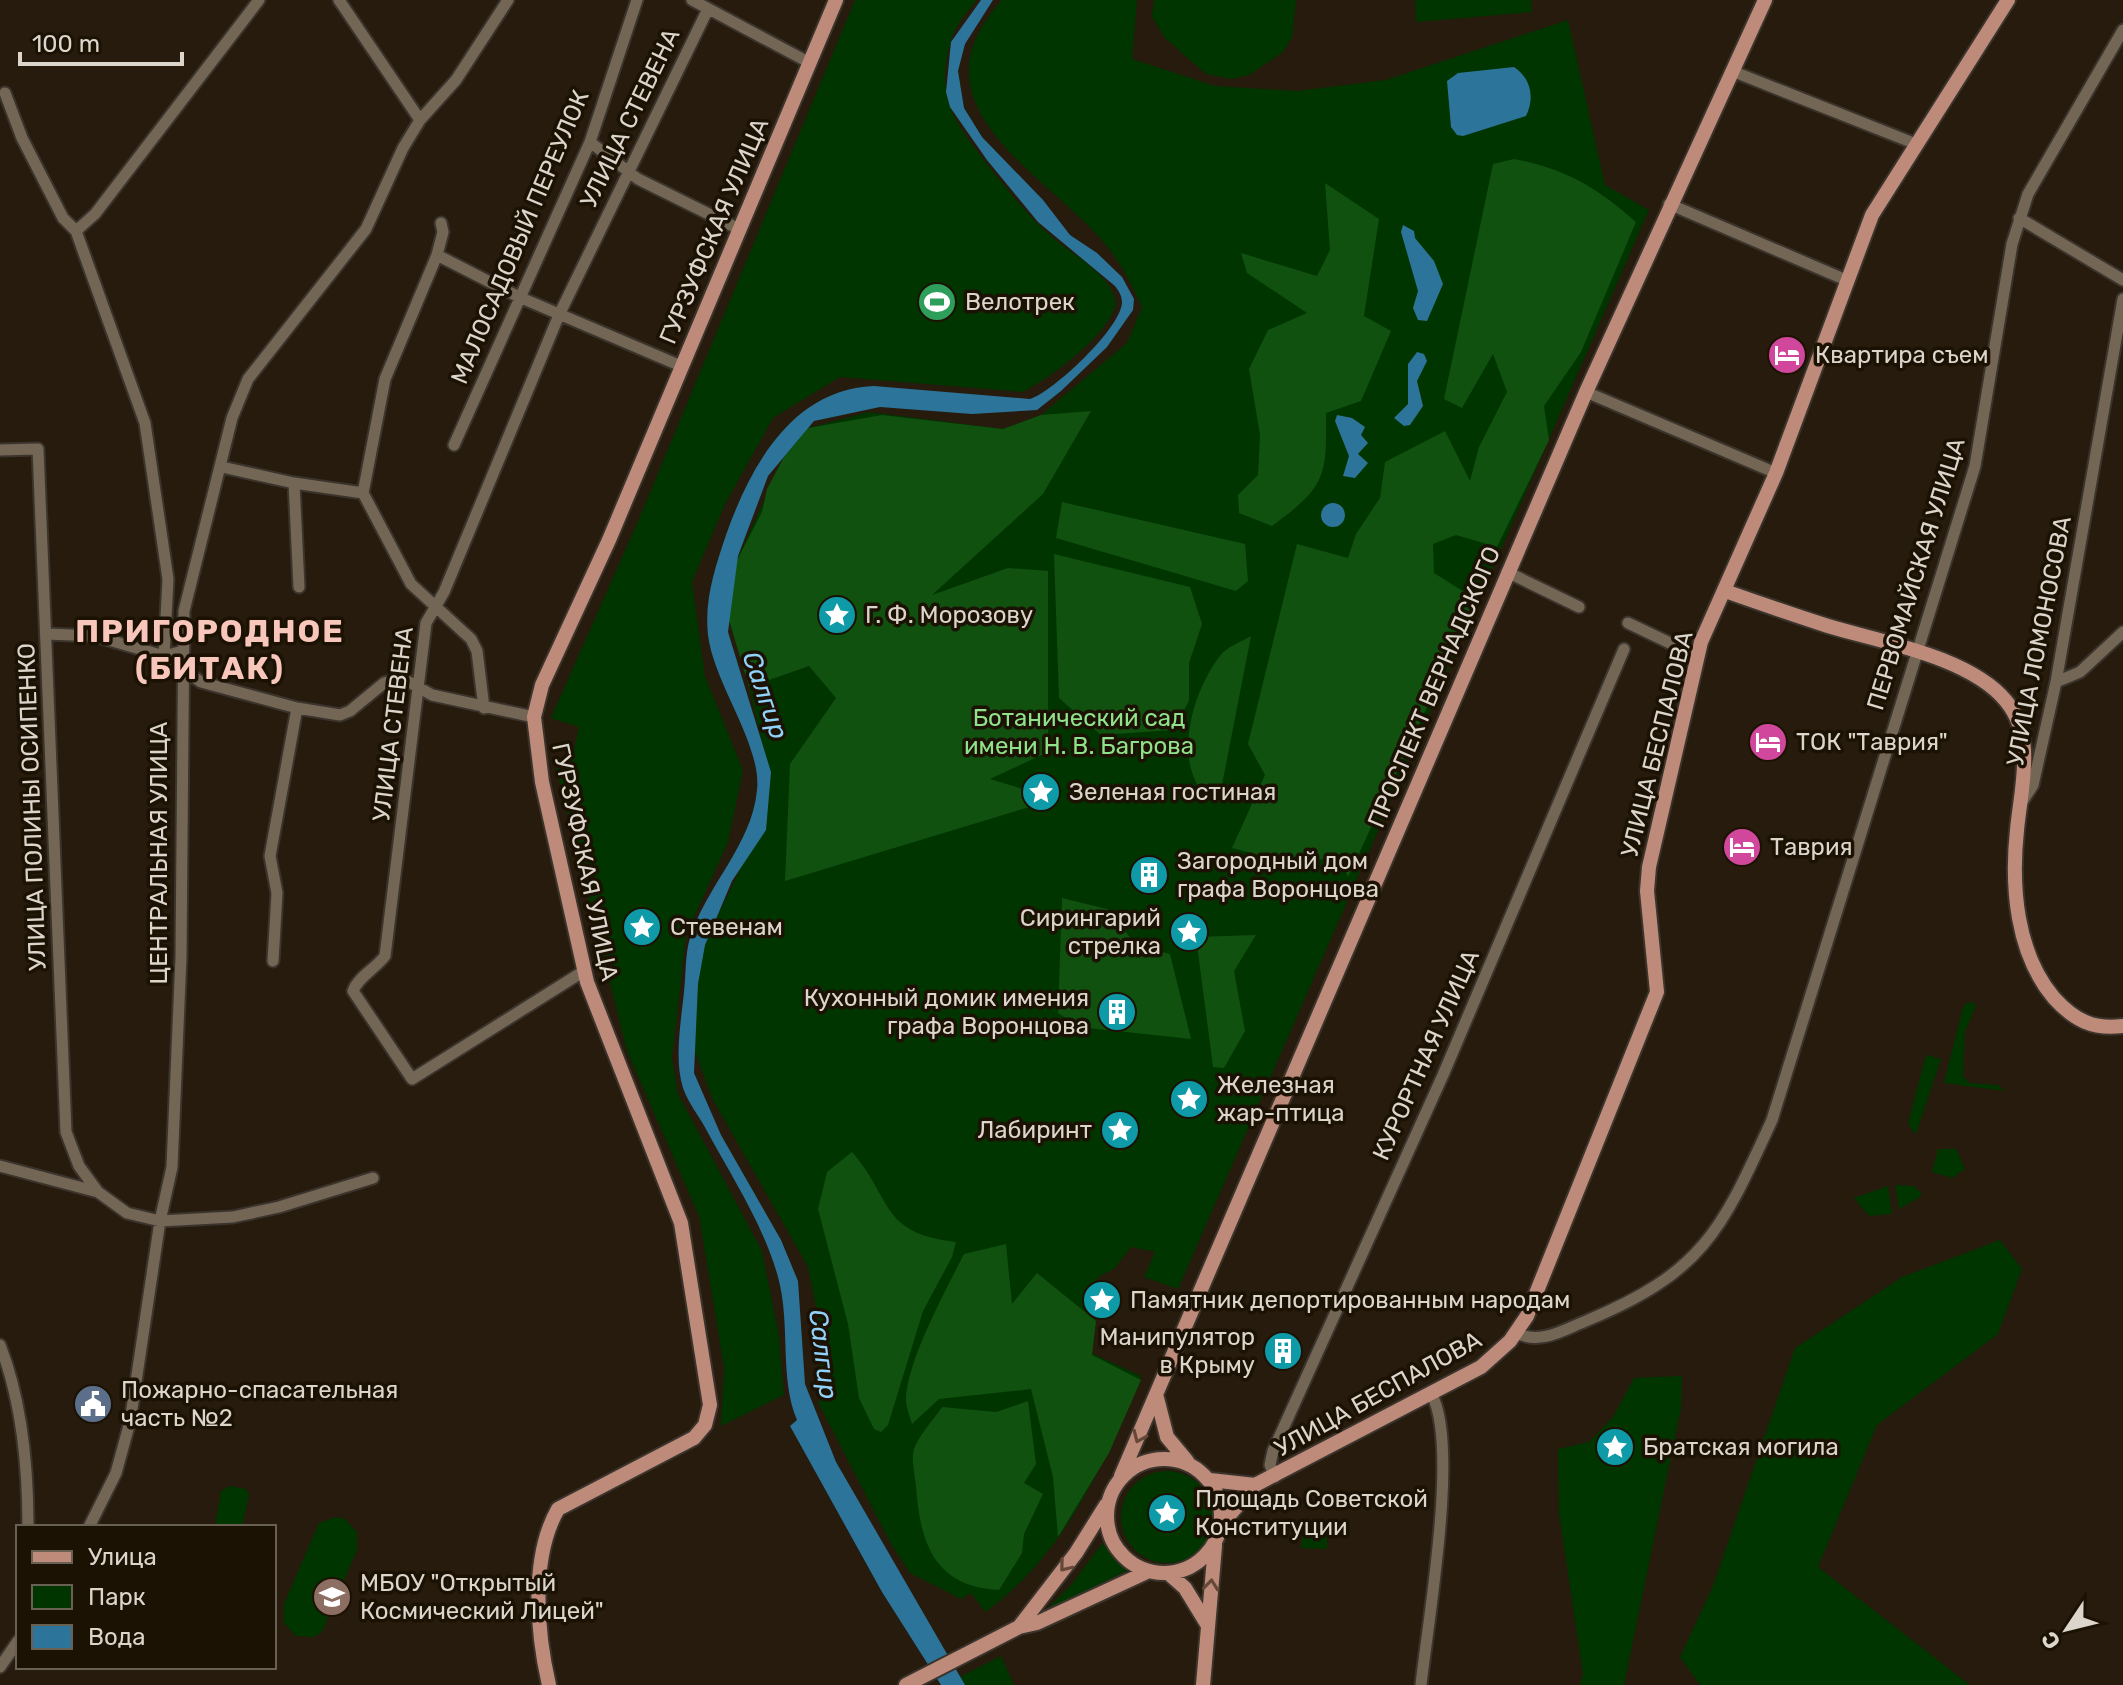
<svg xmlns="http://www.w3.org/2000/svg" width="2123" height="1685" viewBox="0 0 2123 1685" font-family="Rubik,sans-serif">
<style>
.green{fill:#003500}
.forest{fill:#105110}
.water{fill:#2c749a}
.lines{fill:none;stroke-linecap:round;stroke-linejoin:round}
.minor-casing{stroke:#3b342d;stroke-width:15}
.major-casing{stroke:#3b342d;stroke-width:18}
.minor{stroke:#736655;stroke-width:11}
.major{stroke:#be8b7a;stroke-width:14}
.oneway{stroke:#654839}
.labels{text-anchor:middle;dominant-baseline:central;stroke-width:7;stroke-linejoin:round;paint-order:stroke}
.street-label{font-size:24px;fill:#dcd5cc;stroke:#1c1204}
.poi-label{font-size:24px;fill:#dcd5cc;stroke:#1c1204;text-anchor:start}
.park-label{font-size:24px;fill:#8fe28a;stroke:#1c1204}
.water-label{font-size:26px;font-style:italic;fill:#90d2fa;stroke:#1c1204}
.district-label{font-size:32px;font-weight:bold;letter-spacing:2px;fill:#f8c6ba;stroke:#1c1204}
</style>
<rect width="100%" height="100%" fill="#261b0c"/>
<path class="green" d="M855 0H977C956 24 951 33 946 64 940 109 965 134 990 168 1009 191 1029 218 1052 237 1072 254 1110 274 1116 302 1111 334 1050 378 1023 392L840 377 773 418 725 504 692 582 705 676 743 770 728 842 686 935 672 1058 678 1094 762 1251 779 1336 784 1395 721 1426 724 1367 699 1216 627 1051 556 768 571 764 579 727 551 718 639 519Z
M1002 0H1137L1132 59 1215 86 1297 91 1386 80 1568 20 1605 185 1649 210 1178 1289 1144 1277 1155 1252 1131 1247 1114 1269 1100 1276 1091 1286 1088 1302 1096 1321 1091 1353 1141 1376C1102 1465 1067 1553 985 1612L971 1593 961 1599 910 1573 891 1544 819 1404 820 1327 808 1267 712 1098 694 1048 695 985 705 941 740 870 769 773 749 687 729 620 736 562 784 457 808 428 869 412 1003 429 1041 415 1127 343 1142 307C1133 287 1123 267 1109 249 1053 176 903 109 1002 0Z
M1154 0H1296L1292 37 1283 52 1249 75 1231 79 1206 74 1165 38 1152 17Z
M1415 0H1531L1532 12 1416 22Z
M1973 1002 1976 1006 1965 1032 1963 1076 1969 1083 1998 1085 2005 1091 1944 1083 1962 1011 1965 1004Z
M1926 1055 1941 1059 1916 1134 1909 1126V1120Z
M1938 1149H1956L1965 1169 1952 1178 1932 1172Z
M1895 1185 1914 1186 1921 1193 1920 1197 1899 1209Z
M1888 1186 1892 1214 1869 1216 1854 1198Z
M2000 1240 2022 1269 1998 1334 1877 1425 1818 1567 1970 1685H1700L1680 1657 1713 1586 1795 1348 1902 1277Z
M1682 1376 1681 1408 1624 1685H1580L1583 1674 1559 1513 1558 1449 1589 1442 1613 1417 1634 1378Z
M1121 1517a46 46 0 1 1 92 0a46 46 0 1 1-92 0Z
M230 1486 246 1489 249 1494 242 1527H215L221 1491Z
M336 1517 345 1519 357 1532V1550L322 1632 314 1637 296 1636 284 1623V1604L319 1523Z
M1327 1525V1549L1301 1548 1302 1537Z
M1105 1543 1128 1570 1044 1612 1072 1584 1100 1546Z
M1001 1656 1014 1685H944Z"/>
<path class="forest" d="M1514 159C1566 169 1596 187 1636 222L1581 352 1544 406 1549 440 1497 547 1456 535 1433 544 1434 573 1477 600 1348 877 1339 855 1299 865 1232 848 1265 775 1248 744 1297 544 1348 558 1356 534 1380 498 1385 462 1445 431 1470 481 1479 447 1507 392 1493 354 1462 408 1444 399 1493 164Z
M1325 183 1379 219 1364 316 1391 331 1361 401 1326 413C1327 478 1325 487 1272 526L1239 513 1238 495 1258 475 1260 435 1249 369 1268 330 1307 313 1247 273 1241 253 1317 276 1330 250Z
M1091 411 1043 494 932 595 1008 568 1048 571V752L990 779 1056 799 785 881 790 764 836 698 809 666 749 687 729 620 736 562 762 512 767 489 784 457 808 428 882 415 1003 429 1041 415Z
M1062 502 1245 544 1248 581 1236 591 1056 538Z
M1054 554 1190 587 1202 624 1189 663V701L1173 730 1101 735 1059 698Z
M1251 636 1222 785 1200 789C1175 753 1194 689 1220 656 1226 647 1241 642 1251 636Z
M1062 898 1107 909 1137 946 1170 954 1191 1039 1079 1027 1058 1013Z
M1256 935 1234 971 1245 1031 1224 1068 1213 1067 1196 937Z
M852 1152C893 1199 879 1233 956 1242L952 1257 923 1311 888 1425 881 1432 874 1429 859 1398 848 1324 818 1209 827 1172Z
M1006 1244 1012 1304 1037 1273 1096 1321 1092 1355 1141 1380 1109 1453 1058 1537 1053 1477 1031 1389 939 1399 912 1424C910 1417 906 1407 906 1400 906 1362 947 1288 964 1254Z
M1028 1401 1036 1464 1024 1483 1043 1494 1024 1534 1022 1553 999 1590C935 1587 920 1544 916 1486 915 1476 911 1458 914 1449 919 1435 934 1419 942 1407L996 1412Z"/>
<path class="water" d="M981 0H993L965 44 958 71 964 108 982 137 1043 200 1070 235 1097 253 1122 277 1134 299 1133 310 1107 347 1061 391 1037 410 972 414 880 407 814 421 768 476 738 556 728 632 771 772 766 830 732 881 705 945 698 984 694 1073 721 1135 781 1240 798 1281 805 1384 836 1462 965 1685H941L882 1592 790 1426 797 1420C779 1377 791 1324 778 1277 764 1226 732 1177 707 1131 700 1117 688 1103 683 1088 674 1059 681 1022 684 992 686 975 685 954 690 938 706 886 752 845 757 790 762 745 714 684 708 635 704 600 715 568 726 535 750 467 792 389 874 386L1030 399C1053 392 1120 329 1122 303 1122 296 1119 291 1115 286L1038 222 987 160 950 107 946 92 951 42Z
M1514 67C1531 78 1535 98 1526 116L1463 136 1457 135 1451 127 1447 81 1458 73Z
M1403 225 1414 231 1415 238 1434 261 1443 284 1427 321 1418 320 1413 308 1418 291 1401 232Z
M1417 352 1424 354 1427 361 1417 381 1423 406 1410 425 1404 426 1394 418 1408 404V364Z
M1337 415 1352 418 1365 427 1361 435 1368 443 1358 454 1368 463 1355 478 1343 476 1349 456 1335 421Z
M1321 515a12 12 0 1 1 24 0a12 12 0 1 1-24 0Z"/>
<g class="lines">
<defs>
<path id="minor" d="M339 0 420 120
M692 0 810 63
M1732 71 1916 144
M5 93 22 138 63 218 76 231 145 423 168 579 164 656 183 651
M590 142 638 179 739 229
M1669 204 1846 280
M2019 218 2123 280
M441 223 443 232 437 255 385 379 363 493 411 584 471 639 477 651 484 708
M76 231 95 214 259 0
M437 255 519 297 681 366
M1586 392 1776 473
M454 445 590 142 637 0
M0 450 38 449 66 1132 79 1166 98 1192
M222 467 294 483 299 587
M294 483 363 493
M1507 572 1579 607
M1628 623 1697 656
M47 634 95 636 164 656 201 682 297 708 340 715 350 711 384 683 394 680 409 682 432 695 534 717
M2056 682 2080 672 2123 632
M2022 802 2033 785 2056 682 2123 299
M273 961 277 893 270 856 297 708
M584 971 412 1079 353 991C358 977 375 969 385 956L426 623 444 592 559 315 708 9
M0 1166 98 1192 127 1213 160 1221 233 1217 279 1207 373 1178
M1516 1333C1541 1345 1563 1330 1586 1321 1704 1272 1721 1231 1772 1120L1975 466 2012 244 2028 194 2123 30
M0 1345C22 1401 28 1467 28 1527
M1275 1477 1270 1465 1273 1451 1443 1075 1624 649
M89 1527 116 1473 130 1422 160 1221 172 1167 181 957 184 611 232 418 248 379 366 229 403 148 420 120 456 80 508 0
M0 1667 18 1641
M1421 1685C1428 1620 1459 1447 1432 1395"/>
<path id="major" d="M1725 591C1759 603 1794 615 1828 626 1881 642 1970 657 2006 701 2036 737 2021 787 2017 830 2011 886 2016 953 2054 998 2074 1020 2093 1030 2123 1026
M1157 1398 1167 1437 1187 1461
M1107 1516a57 57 0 1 1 114 0a57 57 0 1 1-114 0Z
M1121 1476 1586 392 1765 0
M1210 1480 1255 1485
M1221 1525 1255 1485 1481 1367 1510 1341 1527 1316 1657 992 1647 891 1649 867 1701 642 1776 473 1872 215 2008 0
M1168 1573 1185 1588 1207 1624
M1019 1627 1076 1553 1106 1505
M549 1685C537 1633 530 1558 558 1509L694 1438 705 1425 710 1405 681 1223 587 982 542 782 534 717 542 685 609 540 836 0
M906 1685 1019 1627 1037 1623 1147 1572
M1203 1685 1215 1546"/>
</defs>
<use href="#minor" class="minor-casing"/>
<use href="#major" class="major-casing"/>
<use href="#minor" class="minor"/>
<use href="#major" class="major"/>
</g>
<defs><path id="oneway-chevron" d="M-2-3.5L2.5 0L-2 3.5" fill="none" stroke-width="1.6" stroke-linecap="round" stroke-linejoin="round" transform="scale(2)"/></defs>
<g class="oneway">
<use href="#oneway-chevron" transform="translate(1139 1437) rotate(114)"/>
<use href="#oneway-chevron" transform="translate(1065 1566) rotate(129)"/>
<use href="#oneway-chevron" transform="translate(1211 1585) rotate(-84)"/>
</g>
<defs>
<symbol id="stadium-disc" viewBox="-11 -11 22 22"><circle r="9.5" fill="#2e9e5b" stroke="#1c1204"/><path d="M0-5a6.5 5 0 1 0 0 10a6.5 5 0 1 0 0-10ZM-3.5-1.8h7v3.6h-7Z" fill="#fff"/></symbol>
<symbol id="hotel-disc" viewBox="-11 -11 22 22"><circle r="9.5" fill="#d1479c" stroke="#1c1204"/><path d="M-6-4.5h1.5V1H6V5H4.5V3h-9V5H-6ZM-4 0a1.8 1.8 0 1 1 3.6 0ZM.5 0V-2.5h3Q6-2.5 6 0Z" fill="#fff"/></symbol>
<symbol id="sight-disc" viewBox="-11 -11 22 22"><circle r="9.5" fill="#0f9aa8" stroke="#1c1204"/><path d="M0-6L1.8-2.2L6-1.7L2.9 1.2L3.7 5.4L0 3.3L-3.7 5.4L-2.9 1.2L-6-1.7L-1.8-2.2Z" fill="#fff"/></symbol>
<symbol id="building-disc" viewBox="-11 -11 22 22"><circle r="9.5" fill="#0f9aa8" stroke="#1c1204"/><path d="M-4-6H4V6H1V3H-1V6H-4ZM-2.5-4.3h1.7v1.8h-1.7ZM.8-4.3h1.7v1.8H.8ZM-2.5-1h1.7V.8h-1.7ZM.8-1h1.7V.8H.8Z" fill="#fff"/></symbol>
<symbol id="civic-disc" viewBox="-11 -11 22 22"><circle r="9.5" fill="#5c6f8a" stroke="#1c1204"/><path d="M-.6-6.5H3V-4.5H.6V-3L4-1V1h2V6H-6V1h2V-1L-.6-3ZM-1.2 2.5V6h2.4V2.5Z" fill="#fff"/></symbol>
<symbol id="school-disc" viewBox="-11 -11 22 22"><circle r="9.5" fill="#8d6e63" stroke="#1c1204"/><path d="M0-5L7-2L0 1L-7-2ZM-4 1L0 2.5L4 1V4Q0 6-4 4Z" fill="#fff"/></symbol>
</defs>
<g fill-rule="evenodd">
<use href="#stadium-disc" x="915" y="280" width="44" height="44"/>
<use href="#hotel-disc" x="1765" y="333" width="44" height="44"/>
<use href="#sight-disc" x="815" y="593" width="44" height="44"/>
<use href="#hotel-disc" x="1746" y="720" width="44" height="44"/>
<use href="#sight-disc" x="1019" y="770" width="44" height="44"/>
<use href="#hotel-disc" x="1720" y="825" width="44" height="44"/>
<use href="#building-disc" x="1127" y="853" width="44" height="44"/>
<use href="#sight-disc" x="620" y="905" width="44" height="44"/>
<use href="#sight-disc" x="1167" y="910" width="44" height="44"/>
<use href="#building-disc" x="1095" y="990" width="44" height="44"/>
<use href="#sight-disc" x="1167" y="1077" width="44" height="44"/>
<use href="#sight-disc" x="1098" y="1108" width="44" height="44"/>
<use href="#sight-disc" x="1080" y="1278" width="44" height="44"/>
<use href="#building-disc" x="1261" y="1329" width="44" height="44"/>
<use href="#civic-disc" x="71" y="1382" width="44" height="44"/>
<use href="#sight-disc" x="1593" y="1425" width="44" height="44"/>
<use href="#sight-disc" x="1145" y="1491" width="44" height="44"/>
<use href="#school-disc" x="310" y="1575" width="44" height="44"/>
</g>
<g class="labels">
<g class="street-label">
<text transform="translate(630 118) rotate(-64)">УЛИЦА СТЕВЕНА</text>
<text transform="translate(714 231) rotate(-67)">ГУРЗУФСКАЯ УЛИЦА</text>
<text transform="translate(520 237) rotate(-67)">МАЛОСАДОВЫЙ ПЕРЕУЛОК</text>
<text transform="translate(1916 574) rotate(-73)">ПЕРВОМАЙСКАЯ УЛИЦА</text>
<text transform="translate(2039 641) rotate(-79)">УЛИЦА ЛОМОНОСОВА</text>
<text transform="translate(1434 687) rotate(-67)">ПРОСПЕКТ ВЕРНАДСКОГО</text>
<text transform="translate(393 724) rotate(-83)">УЛИЦА СТЕВЕНА</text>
<text transform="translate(1657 744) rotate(-76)">УЛИЦА БЕСПАЛОВА</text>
<text transform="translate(32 807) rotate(-92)">УЛИЦА ПОЛИНЫ ОСИПЕНКО</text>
<text transform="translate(159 853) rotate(-90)">ЦЕНТРАЛЬНАЯ УЛИЦА</text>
<text transform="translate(585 862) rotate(78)">ГУРЗУФСКАЯ УЛИЦА</text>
<text transform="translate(1426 1055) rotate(-66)">КУРОРТНАЯ УЛИЦА</text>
<text transform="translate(1378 1394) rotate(-29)">УЛИЦА БЕСПАЛОВА</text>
</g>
<g class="poi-label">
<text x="965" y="302">Велотрек</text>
<text x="1815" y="355">Квартира съем</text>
<text x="865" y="615">Г. Ф. Морозову</text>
<text x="1796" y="742">ТОК "Таврия"</text>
<text x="1069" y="792">Зеленая гостиная</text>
<text x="1770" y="847">Таврия</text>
<text x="1177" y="861">Загородный дом<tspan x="1177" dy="28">графа Воронцова</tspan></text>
<text x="1161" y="918" text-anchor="end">Сирингарий<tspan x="1161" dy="28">стрелка</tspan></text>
<text x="670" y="927">Стевенам</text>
<text x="1089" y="998" text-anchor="end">Кухонный домик имения<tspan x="1089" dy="28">графа Воронцова</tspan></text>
<text x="1217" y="1085">Железная<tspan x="1217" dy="28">жар-птица</tspan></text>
<text x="1092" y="1130" text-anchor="end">Лабиринт</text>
<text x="1130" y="1300">Памятник депортированным народам</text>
<text x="1255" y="1337" text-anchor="end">Манипулятор<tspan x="1255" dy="28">в Крыму</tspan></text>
<text x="121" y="1390">Пожарно-спасательная<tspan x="121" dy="28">часть №2</tspan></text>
<text x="1643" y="1447">Братская могила</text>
<text x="1195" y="1499">Площадь Советской<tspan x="1195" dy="28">Конституции</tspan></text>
<text x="360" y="1583">МБОУ "Открытый<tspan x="360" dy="28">Космический Лицей"</tspan></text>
</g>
<g class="park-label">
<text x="1079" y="718">Ботанический сад<tspan x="1079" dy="28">имени Н. В. Багрова</tspan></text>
</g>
<g class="water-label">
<text transform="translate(765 695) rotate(71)">Салгир</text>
<text transform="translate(823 1354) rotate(83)">Салгир</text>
</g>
<g class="district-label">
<text x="210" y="631">ПРИГОРОДНОЕ<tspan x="210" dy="37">(БИТАК)</tspan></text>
</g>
</g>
<rect x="16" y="1525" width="260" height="144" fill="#1c1204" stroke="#696054" stroke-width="2"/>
<rect x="32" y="1551" width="40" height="12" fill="#be8b7a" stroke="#696054" stroke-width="2"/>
<text x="88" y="1565" font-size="24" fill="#dcd5cc">Улица</text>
<rect x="32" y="1585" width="40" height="24" fill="#003500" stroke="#696054" stroke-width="2"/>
<text x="88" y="1605" font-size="24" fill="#dcd5cc">Парк</text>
<rect x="32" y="1625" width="40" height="24" fill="#2c749a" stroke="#696054" stroke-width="2"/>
<text x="88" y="1645" font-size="24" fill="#dcd5cc">Вода</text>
<g transform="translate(2067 1629) rotate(235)" stroke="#1c1204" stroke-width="6" paint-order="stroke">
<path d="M0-6L14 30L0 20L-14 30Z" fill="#dcd5cc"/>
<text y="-12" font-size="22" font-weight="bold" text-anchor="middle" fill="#dcd5cc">С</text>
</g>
<path d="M20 52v12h162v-12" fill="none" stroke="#dcd5cc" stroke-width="4"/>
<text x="32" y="52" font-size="24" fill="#dcd5cc" stroke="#1c1204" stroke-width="6" paint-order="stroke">100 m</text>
</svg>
